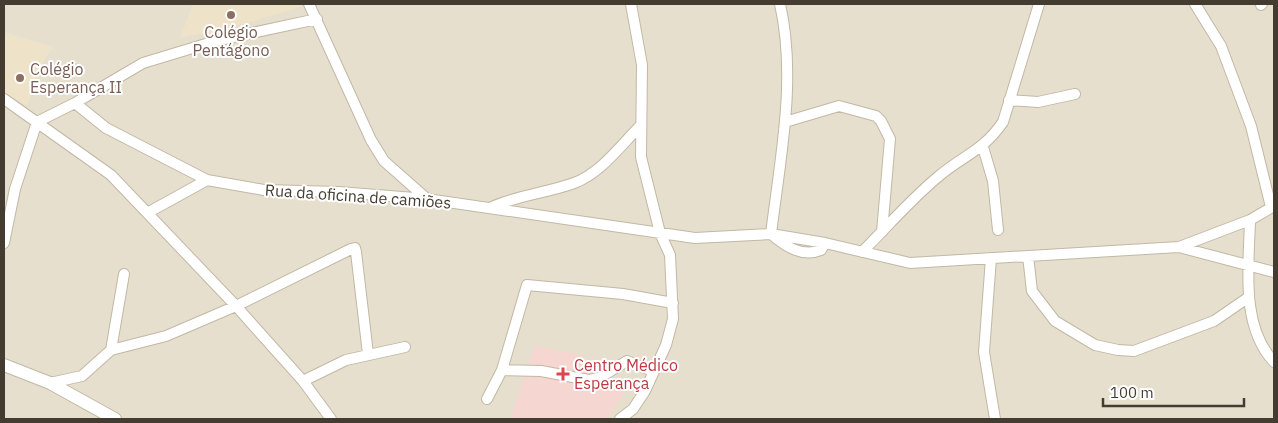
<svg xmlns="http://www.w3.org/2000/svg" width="1278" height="423" viewBox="0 0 1278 423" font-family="'IBM Plex Sans',sans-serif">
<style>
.residential{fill:#e7dfce}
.education{fill:#eee3c8}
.medical{fill:#f6d6d1}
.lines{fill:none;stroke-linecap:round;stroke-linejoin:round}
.minor-casing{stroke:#c1b8a5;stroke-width:12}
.tertiary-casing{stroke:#c1b8a5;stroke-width:14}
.minor{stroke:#fff;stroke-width:10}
.tertiary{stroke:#fff;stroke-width:12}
.education-dot{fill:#8d6e63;stroke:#fff;stroke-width:2}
.health-dot{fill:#e0444e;stroke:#fff;stroke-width:2}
.labels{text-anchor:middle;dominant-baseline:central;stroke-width:4;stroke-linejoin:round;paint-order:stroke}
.education-label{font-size:16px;fill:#785e54;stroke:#fff}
.street-label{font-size:16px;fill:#443c31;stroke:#fff}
.health-label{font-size:16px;fill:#be3a42;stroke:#fff;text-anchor:start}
</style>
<rect width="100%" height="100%" fill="#f3ede0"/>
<path class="residential" d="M4 4H1274V419H4Z"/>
<path class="education" d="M193 4H305L306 5 240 25 180 38Z
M4 32 53 47 42 63 27 106 4 92Z"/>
<path class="medical" d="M535 346 578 354 624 393 606 419H510Z"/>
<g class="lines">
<defs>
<path id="minor" d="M309 4 371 140 384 161 427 199
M780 4C797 79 780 159 771 234 785 246 802 258 821 250L825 243
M1195 4 1221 46 1251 126 1271 207
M1261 5 1262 4
M4 99 111 175 236 306 303 381 331 419
M1009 100 1038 102 1075 94
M75 103 106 128 207 180 264 190 339 192 427 199 695 238 771 234 825 243 910 263 1179 247 1274 272
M785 122 839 106 876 116 881 121 890 139 882 232
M983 147 993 181 998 230
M492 207C518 195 547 193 574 183 601 173 621 145 641 125
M149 212 207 180
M1250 220C1249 265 1240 326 1274 362
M4 243 15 189 37 122 75 103 143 63 219 40 317 19
M1179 247 1250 220 1274 206
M862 252C888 226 911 199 939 176 964 155 983 151 1003 122L1039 4
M1028 256 1032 291 1055 321 1095 345 1118 350 1134 351 1214 321 1249 297
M991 258 984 352 995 419
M111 350 124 274
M502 370 527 285 623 294 673 303
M303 381 346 360 405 347
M50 383 82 376 111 350 166 336 236 306 351 249 355 248 356 252 368 354
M487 399 502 370 541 371 589 380 601 377 627 361 653 371
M620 419 633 409 645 391 666 345 673 319 670 255 660 233 641 157 642 65 631 4"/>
<path id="tertiary" d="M4 365 50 383 115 419"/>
</defs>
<use href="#minor" class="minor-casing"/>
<use href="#tertiary" class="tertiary-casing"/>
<use href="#minor" class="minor"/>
<use href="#tertiary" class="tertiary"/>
</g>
<g class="education-dot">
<circle cx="231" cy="15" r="5"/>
<circle cx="20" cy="78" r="5"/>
</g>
<path class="health-dot" d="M560.5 366.5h5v5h5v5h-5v5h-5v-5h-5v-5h5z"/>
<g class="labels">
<g class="education-label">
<text x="231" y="32">Colégio<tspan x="231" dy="18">Pentágono</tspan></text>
<text x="30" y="69" text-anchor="start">Colégio<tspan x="30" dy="18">Esperança II</tspan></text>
</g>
<g class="street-label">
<text transform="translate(358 196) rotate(4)">Rua da oficina de camiões</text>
</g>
<g class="health-label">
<text x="574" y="365">Centro Médico<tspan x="574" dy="18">Esperança</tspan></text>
</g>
</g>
<rect width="1278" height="423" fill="none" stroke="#443c31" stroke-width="10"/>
<path d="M1103 398v8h141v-8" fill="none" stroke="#443c31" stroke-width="2.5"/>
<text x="1110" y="398" font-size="15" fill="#443c31" stroke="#ffffff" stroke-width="4" paint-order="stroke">100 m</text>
</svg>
